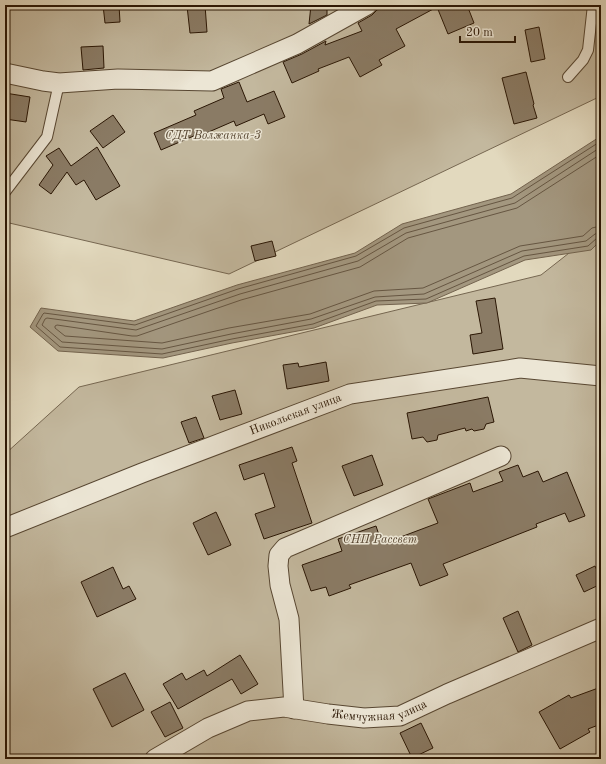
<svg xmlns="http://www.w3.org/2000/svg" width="606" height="764" viewBox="0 0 606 764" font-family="'Old Standard TT',serif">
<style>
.green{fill:#c3b89e;stroke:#766751}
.water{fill:#a3977f;stroke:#73634e}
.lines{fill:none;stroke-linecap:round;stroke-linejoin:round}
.shore{stroke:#665642;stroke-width:1}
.building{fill:#8a7b65;stroke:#2a1604}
.service-casing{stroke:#584732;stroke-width:12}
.minor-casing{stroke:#584732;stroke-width:21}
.service{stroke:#ece6d5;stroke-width:10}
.minor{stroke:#ece6d5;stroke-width:19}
.labels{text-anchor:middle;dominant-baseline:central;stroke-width:3;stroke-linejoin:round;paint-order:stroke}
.park-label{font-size:12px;font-style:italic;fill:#584732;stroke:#ece6d5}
.street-label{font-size:12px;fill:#2a1604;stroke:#ece6d5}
</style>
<rect width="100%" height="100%" fill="#e2d9be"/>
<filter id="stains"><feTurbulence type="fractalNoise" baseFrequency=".005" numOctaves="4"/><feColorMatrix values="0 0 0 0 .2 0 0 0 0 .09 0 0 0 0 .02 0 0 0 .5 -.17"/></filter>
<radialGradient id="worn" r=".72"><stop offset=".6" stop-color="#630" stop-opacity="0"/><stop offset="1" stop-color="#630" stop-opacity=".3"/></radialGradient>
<path class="green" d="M5 5H601V96L229 274 5 222Z
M601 228V759H5V454L79 387 541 275Z"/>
<path class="water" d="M601 136V240L591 250 525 260 427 303 377 305 314 328 232 343 163 358 58 351 30 327 41 308 134 321 237 285 355 253 402 224 511 194Z"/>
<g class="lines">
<path class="shore" d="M601 141 512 198 404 228 356 256 238 289 135 325 44 313 43 314 36 326 60 347 162 354 232 339 313 324 376 301 426 299 524 256 588 246 597 238 601 237
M601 147 515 203 406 233 358 261 240 294 136 330 47 318 45 319 42 325 62 342 162 349 231 334 311 319 375 297 424 294 522 251 586 241 595 234 601 232
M601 154 517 208 408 238 360 267 241 300 137 336H132L57 325 55 326V328L65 336 162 343 229 328 310 314 374 291 423 288 520 246 583 236 592 228 596 227 601 226"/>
</g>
<path class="building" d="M103 5H119L120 22 105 23Z
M195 5H205L207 32 190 33 187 6Z
M311 5 327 6V15L309 24Z
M385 5H467L474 23 448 34 437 7 396 29 405 46 379 60 382 65 360 77 349 57 318 69 319 71 292 83 283 62 302 54 326 41 325 45 362 31 358 23 372 15 377 10Z
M539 27 545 59 531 62 525 30Z
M103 46 104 68 83 70 81 47Z
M526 72 534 104 533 105 537 118 514 124 502 78Z
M239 82 247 102 274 91 285 117 268 124 264 114 236 126 234 121 204 134 203 132 161 150 154 133 196 115 194 111 224 98 221 89Z
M5 93 30 97 26 122 5 119Z
M113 115 125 132 103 148 90 131Z
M97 147 120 186 96 200 84 180 76 185 67 172 51 194 39 185 53 165 46 156 59 148 71 166Z
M272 241 276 256 255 261 251 246Z
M495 298 503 349 473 354 470 335 482 333 476 301Z
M326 362 329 381 287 389 283 365 298 363 299 367Z
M235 390 242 414 220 420 212 396Z
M488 397 494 422 486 424 484 429 474 431 472 429 466 431 465 428 438 435 437 440 427 442 423 437 412 439 407 413Z
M196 417 204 438 189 443 181 422Z
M292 447 297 461 292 463 312 523 264 539 255 514 275 507 264 473 244 480 239 465Z
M372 455 383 485 354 496 342 466Z
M518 465 523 477 538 471 543 482 567 472 585 516 569 522 565 513 536 524 537 527 443 564 448 575 420 586 411 563 349 585 351 588 329 596 326 587 311 591 302 565 342 551 338 539 376 526 382 544 438 523 428 499 470 483 473 492 503 481 499 472Z
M216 512 231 545 208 555 193 523Z
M595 566 601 579V584L584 592 576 575Z
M113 567 123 589 129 586 136 599 97 617 81 582Z
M518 611 532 645 518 652 503 618Z
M240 655 258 684 241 694 232 679 178 709 163 684 182 673 186 680 204 670 207 676Z
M125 673 144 710 112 727 93 689Z
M601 687V724L588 729 590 732 560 749 539 712 569 695 571 698Z
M170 702 183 728 165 737 151 712Z
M421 723 433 748 412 758 400 733Z"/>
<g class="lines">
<defs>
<path id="service" d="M568 77 583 60 588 50 593 5
M5 192 47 137 59 83"/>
<g id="minor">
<path d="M5 73 43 81 59 83 118 79 212 81 297 44 367 5"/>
<path id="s1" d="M5 528 142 473 350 394 520 368 601 376"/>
<path d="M294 709 289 619 280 585 278 566 279 555 285 548 501 456"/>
<path id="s2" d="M155 759 208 728 248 711 284 707 328 714 364 718 400 716 447 694 601 628"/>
</g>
</defs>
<use href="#service" class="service-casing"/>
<use href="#minor" class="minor-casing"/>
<use href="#service" class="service"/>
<use href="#minor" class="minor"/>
</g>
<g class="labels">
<g class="park-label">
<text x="213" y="136">СДТ Волжанка-3</text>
<text x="380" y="540">СНП Рассвет</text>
</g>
<g class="street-label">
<text stroke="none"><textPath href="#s1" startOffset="312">Никольская улица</textPath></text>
<text stroke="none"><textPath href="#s2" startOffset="238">Жемчужная улица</textPath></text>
</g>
</g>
<rect width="606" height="764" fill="none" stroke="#e2d9be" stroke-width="20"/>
<rect x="6" y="6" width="594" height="752" fill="none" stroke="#2a1604" stroke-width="2"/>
<rect x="10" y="10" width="586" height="744" fill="none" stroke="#2a1604"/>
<path d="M460 36v6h55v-6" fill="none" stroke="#2a1604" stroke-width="2"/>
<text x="466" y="36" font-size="12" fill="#2a1604" stroke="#ece6d5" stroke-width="3" paint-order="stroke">20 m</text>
<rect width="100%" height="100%" filter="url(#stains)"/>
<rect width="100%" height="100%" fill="url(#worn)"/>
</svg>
